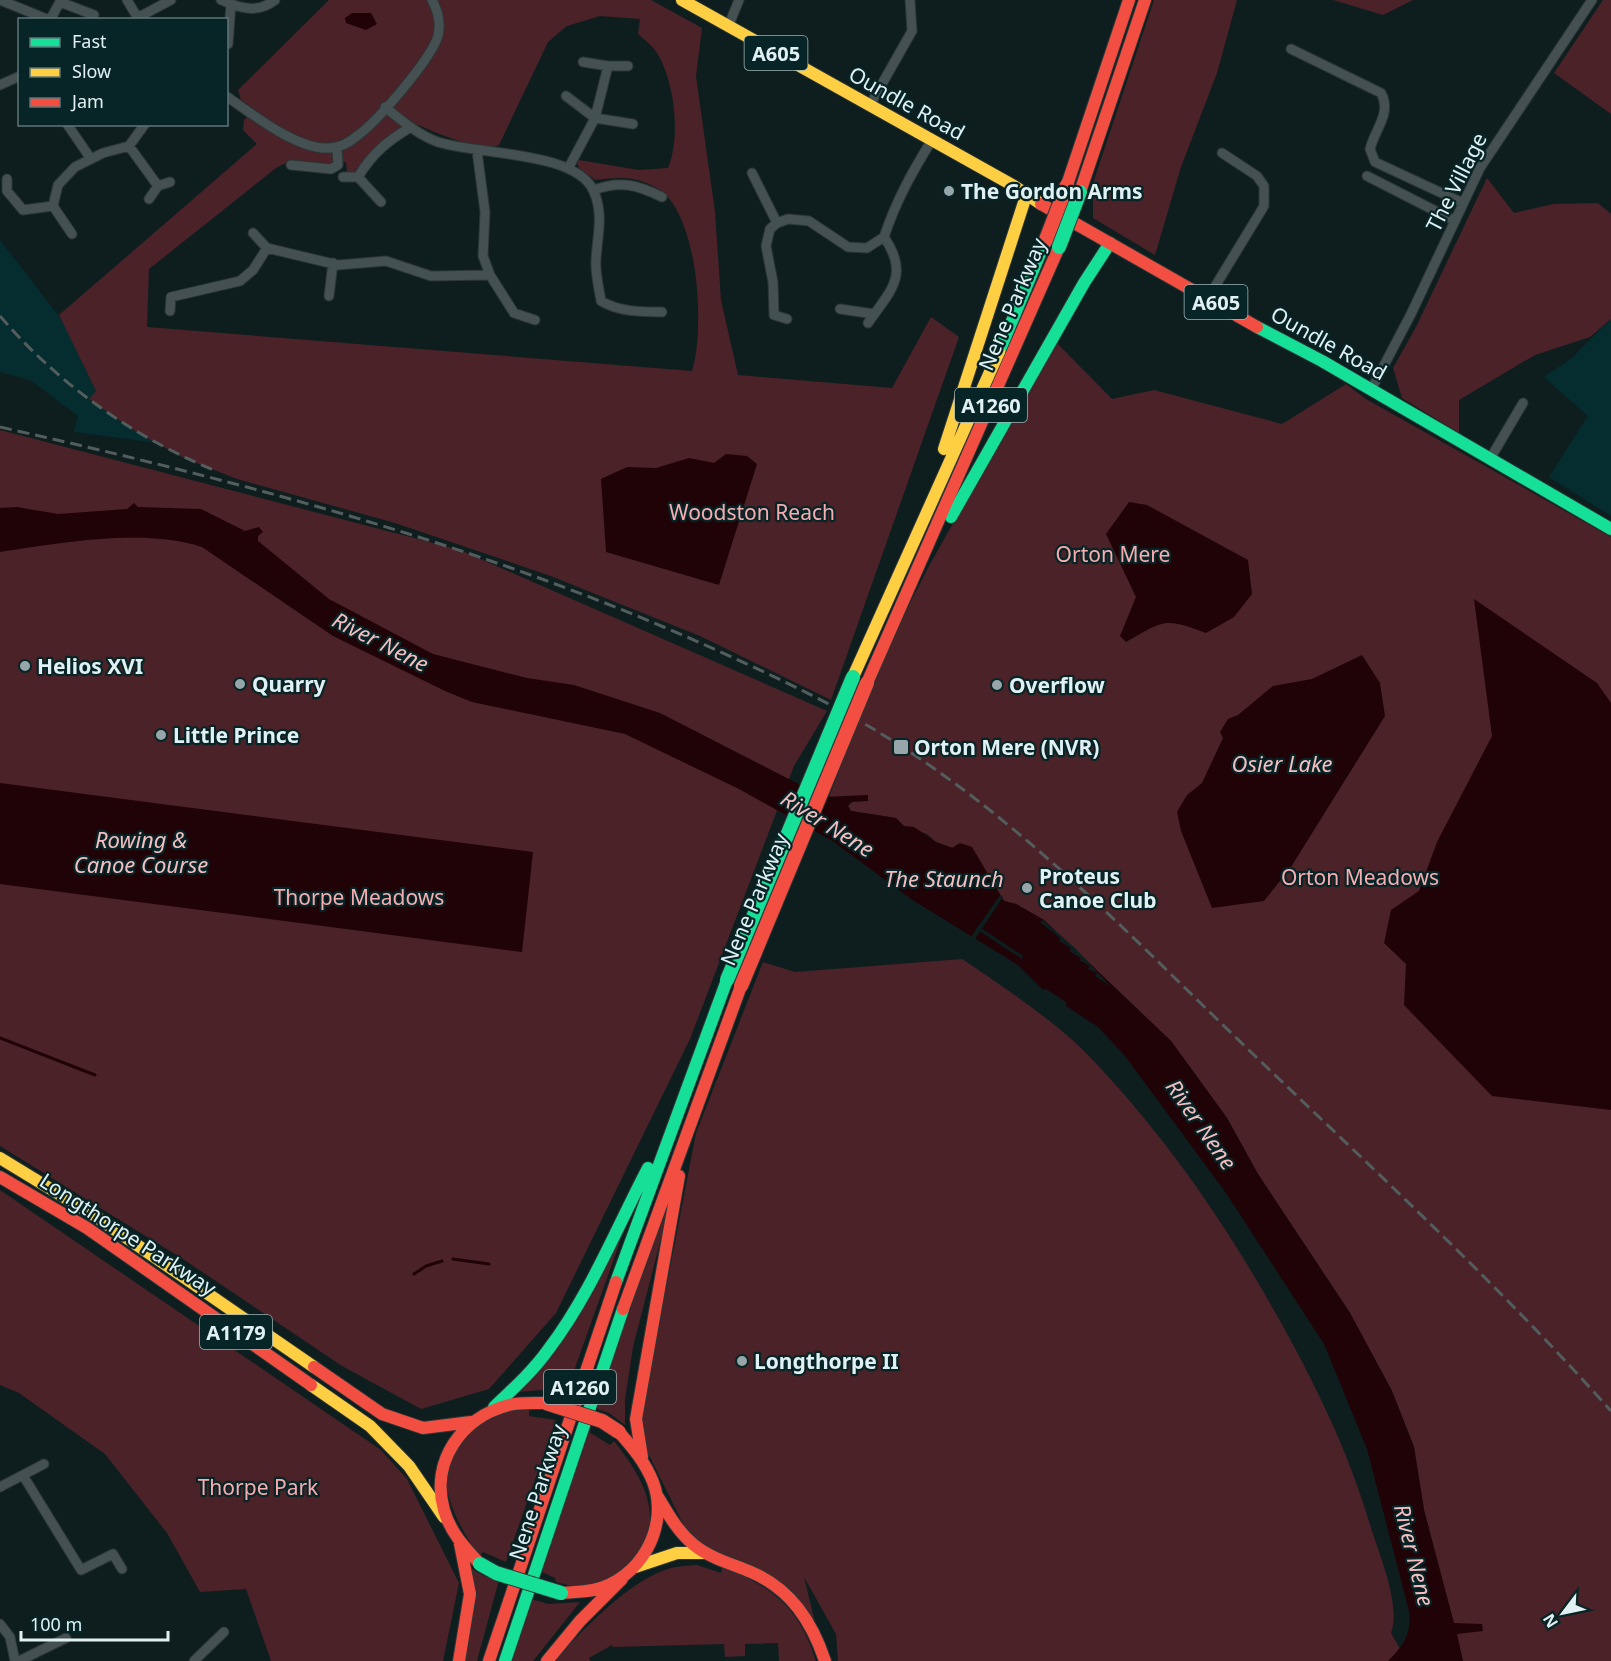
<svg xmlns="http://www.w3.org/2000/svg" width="1611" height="1661" viewBox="0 0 1611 1661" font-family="'Noto Sans',sans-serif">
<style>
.built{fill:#052d2f}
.green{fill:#4a2227;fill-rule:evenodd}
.water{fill:#200307;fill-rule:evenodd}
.pier{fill:#0e1e1f}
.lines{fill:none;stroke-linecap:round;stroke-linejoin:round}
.stream{stroke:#200307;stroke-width:3}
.street-casing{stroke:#2c3637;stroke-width:11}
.fast-casing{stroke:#2c3637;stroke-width:14}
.slow-casing{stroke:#2c3637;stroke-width:14}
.jam-casing{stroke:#2c3637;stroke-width:14}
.street{stroke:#445051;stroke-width:9}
.fast{stroke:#16e098;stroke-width:12}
.slow{stroke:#ffcf43;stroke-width:12}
.jam{stroke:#f24e42;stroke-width:12}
.rail{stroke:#535d5e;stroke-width:3;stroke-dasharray:12 6;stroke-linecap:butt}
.fast-bridge-casing{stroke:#2c3637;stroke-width:16;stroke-linecap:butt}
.jam-bridge-casing{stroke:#2c3637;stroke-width:16;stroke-linecap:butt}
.fast-bridge{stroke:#16e098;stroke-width:14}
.jam-bridge{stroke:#f24e42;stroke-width:14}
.poi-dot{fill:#97a7a9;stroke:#072426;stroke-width:2}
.labels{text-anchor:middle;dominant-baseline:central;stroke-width:4.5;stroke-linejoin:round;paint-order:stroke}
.shield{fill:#072426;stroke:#a0b4b6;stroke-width:1.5}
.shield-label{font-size:20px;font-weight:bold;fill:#e1f1f3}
.street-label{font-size:21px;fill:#e1f1f3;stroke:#072426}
.poi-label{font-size:21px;font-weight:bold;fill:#e1f1f3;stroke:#072426;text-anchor:start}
.park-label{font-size:21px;fill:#f7adb0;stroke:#072426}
.water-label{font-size:22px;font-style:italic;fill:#f6bec0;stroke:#072426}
</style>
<rect width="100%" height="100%" fill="#0e1e1f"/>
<path class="built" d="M0 240 62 320 96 391 180 446 74 432 78 416 30 380 0 372Z
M1611 319V516L1549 477 1588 416 1544 377 1572 358Z"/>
<path class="green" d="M329 0H651L702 28 696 76 715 212 721 300 738 375 892 388 931 317 959 337 831 700 700 636 548 575 395 523 237 479 184 458 138 433 89 399 96 391 59 315 257 144 243 130 244 120 254 109 241 100 238 90ZM600 16 640 19 638 34C644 39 651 45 655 50 675 79 681 137 668 168L639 170 579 160 577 163 579 168 595 180C620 177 638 175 661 191 699 219 705 330 692 371L147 327 149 269 276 168C296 157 296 162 317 166 325 167 337 163 346 162L347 174H353C372 151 388 134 418 125 437 133 479 152 499 145L548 42 567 26Z
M1154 0H1237L1217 73 1181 167 1155 255 1093 218V183Z
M1333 0H1413L1383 15Z
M1603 0H1611V114L1554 73Z
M1487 178 1514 213 1553 204 1598 203 1611 214V319L1590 337 1535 355 1459 400V433L1402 398 1393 368 1416 327Z
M1055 341 1112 399 1154 390 1282 424 1346 384 1366 399 1611 537V1661H1463L1424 1510 1414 1447 1392 1391 1350 1313 1258 1174 1227 1118 1171 1041 1044 920 1016 904 1004 901 971 848 958 846 953 848 936 842 927 834 904 826 896 818 851 811 848 806 854 801H868L829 797 886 650 928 568Z
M0 430 460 550 827 711 794 766 690 1039 556 1313 489 1389 421 1409 342 1366 186 1261 0 1146Z
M962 959C1001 985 1053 1020 1085 1052 1161 1130 1222 1218 1275 1312 1314 1381 1349 1452 1371 1528 1380 1556 1401 1606 1391 1633L1407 1661H838L836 1634 804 1577 815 1622 792 1591 697 1543 684 1526 648 1453 641 1419 696 1133 763 962 795 972Z
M674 1188 633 1347 625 1400V1425L609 1413 594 1408Z
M0 1190 381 1450 407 1479 459 1583 443 1661H271L246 1589 200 1592 167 1533 105 1454 19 1393 0 1385Z
M626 1225 565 1396 541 1390 517 1392Z
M520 1408 529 1410V1416L556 1420 506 1562 483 1552 479 1556C432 1489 427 1430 520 1408Z
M586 1430 610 1445 614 1441C633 1465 652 1492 650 1524 649 1551 613 1582 588 1586 576 1587 567 1585 556 1582L555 1578 540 1571Z
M697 1565 721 1573 722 1567C773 1587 799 1607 816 1661H779L778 1643 745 1644V1656L725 1657 724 1644 613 1647 612 1645 589 1658 590 1661H555C581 1631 627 1583 665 1570 674 1566 687 1566 697 1565Z
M468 1566 484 1576 499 1580 477 1661H462Z
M531 1599 549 1604 580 1602 533 1661H509Z"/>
<path class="water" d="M352 13H371L377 24 366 30 346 23 345 18Z
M726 454 747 456 757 464 719 585 606 552 601 479 627 467 656 468 689 458 714 463Z
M1129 502 1147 505 1248 560 1252 594 1234 617 1206 633C1165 617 1164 620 1126 642L1120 636 1136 597 1106 534Z
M134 503 138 507 201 509 245 531 259 527 263 532 258 536V541L329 599 433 654 527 678 574 685 660 713 824 797 868 795V801L851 802 848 806 851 811 896 818 904 826 914 827 936 842 952 848 960 843 972 847 1004 901 1016 904 1044 920 1171 1041 1227 1118 1258 1174 1350 1313 1392 1391 1414 1447 1424 1510 1454 1623 1482 1624 1483 1631 1457 1634 1463 1661H1388C1403 1646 1412 1634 1409 1611L1367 1449 1324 1344 1226 1193 1125 1056 1098 1027 1066 1006V1002L1046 989 1043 990 1018 965 911 899 834 842 739 789 625 734 472 702 445 691 333 636 202 547C143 528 60 543 0 552V508L17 507 58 514 127 509ZM978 926 1023 956 1022 959 976 929Z
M1474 599 1597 683 1611 703V1110L1492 1096 1404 1005 1406 964 1384 943 1391 910 1419 891 1437 842 1492 736Z
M1362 655 1380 683 1385 716 1291 867 1264 901 1212 908 1181 831 1177 812 1187 795 1202 783 1223 738 1220 732 1228 719 1238 715 1273 686 1312 679Z
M0 783 533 852 522 952 0 884Z"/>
<path class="pier" d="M1000 895 1003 897 975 939 971 937Z
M1043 920 1076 949 1110 986 1095 976 1097 973 1088 969 1090 966 1079 960 1081 958 1069 951 1071 948 1059 941 1060 938 1040 922Z"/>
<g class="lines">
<path class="stream" d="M0 1038 95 1075
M453 1259 489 1264
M414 1274 426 1266 442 1261"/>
<defs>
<path id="street" d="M0 0 49 20
M127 0 139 20
M221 0C239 8 258 14 275 0
M60 2 94 15
M137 18 171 0
M50 20 61 0
M728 27 739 0
M228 44 231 4
M1291 49 1381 93C1392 113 1375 129 1370 149L1375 162 1463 203
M583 62 608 66H628
M0 85 20 76
M226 96C251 113 297 150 328 148 338 148 349 143 357 136 378 121 431 59 438 36 441 23 438 11 432 0
M566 96 595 118 633 124
M870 105 912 31 910 0
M385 107C401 120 418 135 438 142 478 155 578 151 594 192 604 215 597 237 596 260 595 273 599 288 601 301 619 312 642 312 662 312
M67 124 91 159
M129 146 158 186 149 199
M291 165 331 169 338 165 337 147
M569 167 595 118 608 66
M752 173 777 223
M1367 176 1455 221
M343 177H358C372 154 387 141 411 127
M358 177 381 202
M7 179V191L23 210 53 206 72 234
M158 186 170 182
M594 190C620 180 638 185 662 197
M53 206 58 185 75 167 103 153 129 146 145 124
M253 233 267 248
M490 275 514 313 535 320
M329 296 333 263
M1208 298 1264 206V186L1257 176 1222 153
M840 309 874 314
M170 311 171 297 240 281 253 270 267 248 338 265 386 261 431 276 490 275 483 256 485 212 477 151
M787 319 774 315 773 282 766 246 770 229 777 223 788 219 809 221 848 247 867 248 884 237
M868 323C891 290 910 275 884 237 896 201 912 172 932 140
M1371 390 1411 314 1480 168 1592 0
M1490 459 1523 403
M24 1477 81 1570 113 1554 122 1569
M0 1487 44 1464
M0 1624 10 1637 15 1661
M19 1661 66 1638
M194 1661 224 1632"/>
<path id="fast" d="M1257 327 1322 361 1611 529
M999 352 1045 242
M951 517 1084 283 1110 243
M616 1282 727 980
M494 1407C513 1389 533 1371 548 1350 590 1295 616 1229 648 1168
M505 1661 623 1309"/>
<path id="slow" d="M682 0 1014 186 1041 204
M944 449 1026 196
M853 677 999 352
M0 1158 95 1216 314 1367
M311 1385 370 1426 409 1466 444 1517
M635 1567 677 1553H704"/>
<path id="jam" d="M1067 185 1129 0
M1080 192 1145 0
M1041 204 1257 327
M867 683 1059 247
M0 1177 87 1228 311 1385
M623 1309 741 986
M314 1367 382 1414 423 1428 471 1422
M642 1457 636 1419 679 1176
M658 1497C668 1514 678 1532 694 1545 710 1558 732 1564 751 1572 791 1589 812 1622 825 1661
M480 1564C465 1548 450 1532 444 1510 430 1461 462 1417 509 1405 520 1402 534 1403 546 1403
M561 1593C572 1592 583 1592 593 1590 640 1580 670 1527 653 1482 645 1462 633 1448 619 1432
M459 1661 470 1594 460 1544
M489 1661 616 1282
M547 1661 580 1621 622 1579"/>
</defs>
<use href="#street" class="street-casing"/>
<use href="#fast" class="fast-casing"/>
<use href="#slow" class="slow-casing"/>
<use href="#jam" class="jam-casing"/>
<use href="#street" class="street"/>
<use href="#fast" class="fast"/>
<use href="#slow" class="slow"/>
<use href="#jam" class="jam"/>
<path class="rail" d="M0 316C58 384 133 437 216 471
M0 427C240 481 479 544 705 645 761 670 817 696 870 727 1017 814 1131 937 1253 1054 1375 1171 1499 1285 1611 1411"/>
<defs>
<path id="fast-bridge" d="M1059 247 1080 192
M727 980 853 677
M480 1564 496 1573 561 1593"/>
<path id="jam-bridge" d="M1045 242 1067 185
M741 986 867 683
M546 1403 602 1421 619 1432"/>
</defs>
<use href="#fast-bridge" class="fast-bridge-casing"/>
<use href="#jam-bridge" class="jam-bridge-casing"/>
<use href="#fast-bridge" class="fast-bridge"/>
<use href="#jam-bridge" class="jam-bridge"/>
</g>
<g class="poi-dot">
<circle cx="949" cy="191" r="6"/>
<circle cx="25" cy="666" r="6"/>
<circle cx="240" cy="684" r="6"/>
<circle cx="997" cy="685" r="6"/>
<circle cx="161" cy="735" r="6"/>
<rect x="893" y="739" width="16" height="16" rx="3"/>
<circle cx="1027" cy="888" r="6"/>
<circle cx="742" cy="1361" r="6"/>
</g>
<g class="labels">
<g class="shield">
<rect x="744.5" y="36" width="63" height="34" rx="4.5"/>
<rect x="1184.5" y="285" width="63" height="34" rx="4.5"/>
<rect x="955" y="388" width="72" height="34" rx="4.5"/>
<rect x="200" y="1315" width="72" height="34" rx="4.5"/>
<rect x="544" y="1370" width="72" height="34" rx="4.5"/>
</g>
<g class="shield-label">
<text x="776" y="53">A605</text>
<text x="1216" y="302">A605</text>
<text x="991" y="405">A1260</text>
<text x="236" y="1332">A1179</text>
<text x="580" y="1387">A1260</text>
</g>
<g class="street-label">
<text transform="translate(907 103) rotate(29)">Oundle Road</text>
<text transform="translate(1456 182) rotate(-63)">The Village</text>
<text transform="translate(1012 304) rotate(-67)">Nene Parkway</text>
<text transform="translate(1329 343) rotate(29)">Oundle Road</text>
<text transform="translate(754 899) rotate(-67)">Nene Parkway</text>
<text transform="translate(128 1234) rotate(33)">Longthorpe Parkway</text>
<text transform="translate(537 1492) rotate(-72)">Nene Parkway</text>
</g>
<g class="poi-label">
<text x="961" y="191">The Gordon Arms</text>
<text x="37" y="666">Helios XVI</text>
<text x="252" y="684">Quarry</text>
<text x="1009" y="685">Overflow</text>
<text x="173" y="735">Little Prince</text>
<text x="914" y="747">Orton Mere (NVR)</text>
<text x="1039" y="876">Proteus<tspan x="1039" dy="24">Canoe Club</tspan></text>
<text x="754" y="1361">Longthorpe II</text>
</g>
<g class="park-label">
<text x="752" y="512">Woodston Reach</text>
<text x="1113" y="554">Orton Mere</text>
<text x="1360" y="877">Orton Meadows</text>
<text x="359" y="897">Thorpe Meadows</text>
<text x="258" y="1487">Thorpe Park</text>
</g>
<g class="water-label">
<text transform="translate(381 641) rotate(27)">River Nene</text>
<text x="1282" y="763">Osier Lake</text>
<text transform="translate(828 823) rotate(32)">River Nene</text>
<text x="141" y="839">Rowing &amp;<tspan x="141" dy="25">Canoe Course</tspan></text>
<text x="944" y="878">The Staunch</text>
<text transform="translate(1202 1124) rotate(55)">River Nene</text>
<text transform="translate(1415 1555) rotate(76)">River Nene</text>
</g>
</g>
<rect x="18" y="18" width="210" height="108" fill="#072426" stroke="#5e7678" stroke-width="1.5"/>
<rect x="30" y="38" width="30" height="9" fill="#16e098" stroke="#5e7678" stroke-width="1.5"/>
<text x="72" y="48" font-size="18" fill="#e1f1f3">Fast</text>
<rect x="30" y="68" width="30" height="9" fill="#ffcf43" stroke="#5e7678" stroke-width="1.5"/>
<text x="72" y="78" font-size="18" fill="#e1f1f3">Slow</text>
<rect x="30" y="98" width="30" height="9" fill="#f24e42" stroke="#5e7678" stroke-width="1.5"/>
<text x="72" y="108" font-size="18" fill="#e1f1f3">Jam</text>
<g transform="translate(1563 1613) rotate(238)" stroke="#072426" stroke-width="4.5" paint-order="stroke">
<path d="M0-4.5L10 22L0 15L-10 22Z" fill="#e1f1f3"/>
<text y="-9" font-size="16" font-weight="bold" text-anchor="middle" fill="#e1f1f3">N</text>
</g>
<path d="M21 1631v9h147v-9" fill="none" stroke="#e1f1f3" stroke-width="3"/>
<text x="30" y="1631" font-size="18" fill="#e1f1f3" stroke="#072426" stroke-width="4.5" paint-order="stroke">100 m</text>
</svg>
